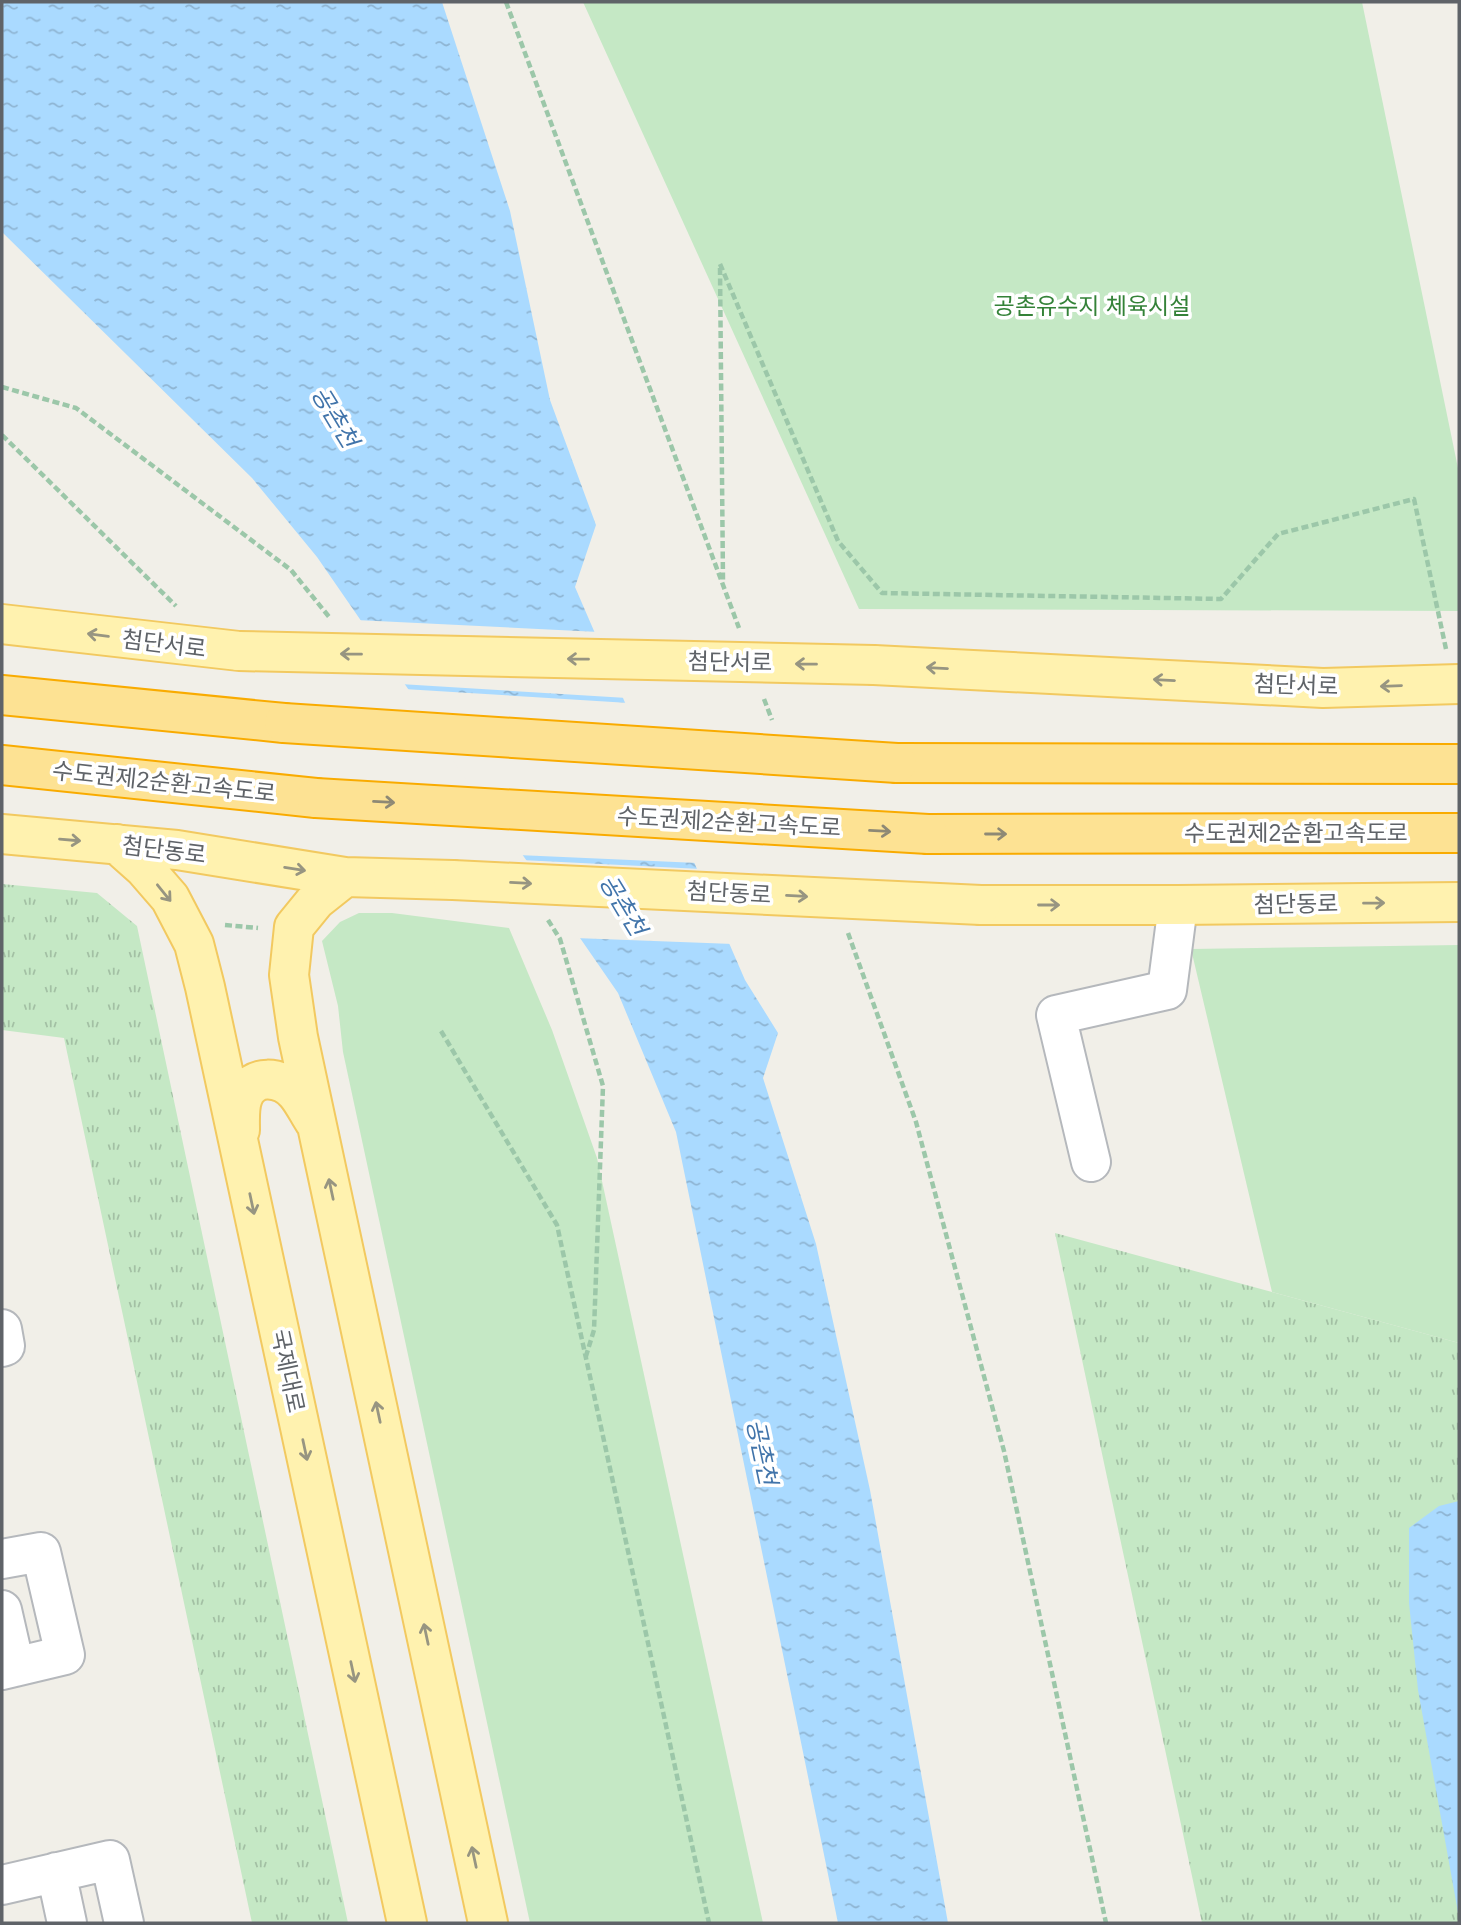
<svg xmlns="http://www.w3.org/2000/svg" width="1461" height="1925" viewBox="0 0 1461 1925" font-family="Arial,'Noto Sans KR',sans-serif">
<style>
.grass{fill:url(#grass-tufts)}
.park{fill:#c5e8c5}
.water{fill:url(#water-ripples)}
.pier{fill:#f1efe8}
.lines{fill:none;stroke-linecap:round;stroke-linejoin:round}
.minor-casing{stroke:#b5b8bc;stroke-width:42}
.major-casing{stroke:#f2c960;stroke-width:42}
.highway-casing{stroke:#f9ab00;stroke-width:42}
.path{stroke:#9cc7a9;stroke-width:4.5;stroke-dasharray:7 3.5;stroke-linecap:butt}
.minor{stroke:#fff;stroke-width:38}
.major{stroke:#fff2af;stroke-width:38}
.highway{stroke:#fde293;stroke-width:38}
.major-bridge-casing{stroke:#f2c960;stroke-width:42;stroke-linecap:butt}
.highway-bridge-casing{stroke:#f9ab00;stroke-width:42;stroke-linecap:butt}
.major-bridge{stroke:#fff2af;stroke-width:38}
.highway-bridge{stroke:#fde293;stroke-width:38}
.oneway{stroke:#979581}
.oneway2{stroke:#8e8975}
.labels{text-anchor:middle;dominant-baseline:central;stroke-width:7;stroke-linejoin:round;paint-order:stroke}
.park-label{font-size:23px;fill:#348238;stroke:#fff}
.street-label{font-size:23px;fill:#5f6368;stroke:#fff}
.water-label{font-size:24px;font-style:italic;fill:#4174aa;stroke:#fff}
</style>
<defs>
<pattern id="grass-tufts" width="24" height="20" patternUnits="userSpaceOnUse" patternTransform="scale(1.75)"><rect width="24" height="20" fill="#c5e8c5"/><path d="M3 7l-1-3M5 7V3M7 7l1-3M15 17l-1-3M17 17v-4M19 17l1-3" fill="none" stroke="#a3c0a4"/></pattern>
<pattern id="water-ripples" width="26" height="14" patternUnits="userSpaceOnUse" patternTransform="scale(1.75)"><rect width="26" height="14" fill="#aadaff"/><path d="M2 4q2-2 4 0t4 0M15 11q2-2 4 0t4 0" fill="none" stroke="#8eb4d2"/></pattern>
</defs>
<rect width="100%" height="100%" fill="#f1efe8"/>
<path class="grass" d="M2 884 97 893 137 926 348 1923H252L64 1038 2 1030Z
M1055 1233 1459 1343V1923H1202Z"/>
<path class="park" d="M583 2H1362L1459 473V611L859 609Z
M359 913H392L509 928 552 1030 597 1158 763 1923H530L343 1052 338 1006 322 941 340 922Z
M1459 945V1343L1272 1292 1191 949Z"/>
<path class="water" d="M2 2H442L510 211 550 400 596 525 575 587 745 980 778 1033 763 1078 816 1244 870 1490 948 1923H838L676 1132 618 993 317 557 252 478 2 232Z
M1459 1501V1918L1418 1690 1409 1603V1528L1439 1506Z"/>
<path class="pier" d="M356 620 599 632 627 698 400 684Z
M404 689 629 703 698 863 518 855Z
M521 860 701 869 733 944 575 938Z"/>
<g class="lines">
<defs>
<path id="minor" d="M1091 1162 1056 1015 1167 990 1178 905
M2 1329 5 1346 2 1347
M2 1559 41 1552 65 1655 2 1670
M2 1610 15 1667
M56 1872 67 1923
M2 1885 110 1860 124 1923"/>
<path id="major" d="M2 624 239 651
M874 665 1323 688 1459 684
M2 834 177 850 345 877 453 880
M117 844 144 868 170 898 194 944 205 987 407 1923
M345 877 316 900 294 927 289 975 298 1037 488 1923
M981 905H1178L1459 902
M240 1130C240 1120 239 1107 243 1097 252 1073 281 1076 296 1093 303 1101 308 1112 314 1121"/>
<path id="highway" d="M2 695 284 723
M897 763 1459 764
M2 765 316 798
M928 834 1459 833"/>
</defs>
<use href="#minor" class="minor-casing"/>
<use href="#major" class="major-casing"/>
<use href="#highway" class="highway-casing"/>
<path class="path" d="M506 2 739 628
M720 264 838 541 882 593 1221 599 1278 534 1414 499 1446 649
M720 268 723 581
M2 387 76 408 291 570 330 618
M2 435 176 606
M764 699 772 720
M548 920 560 939 603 1086 594 1330 586 1356
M225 925 258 928
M848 933 916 1122 1004 1451 1106 1923
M441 1031 557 1225 709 1923"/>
<use href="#minor" class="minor"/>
<use href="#major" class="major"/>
<use href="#highway" class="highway"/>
<defs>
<path id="major-bridge" d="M239 651 874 665
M453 880 981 905"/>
<path id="highway-bridge" d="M284 723 897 763
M316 798 928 834"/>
</defs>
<use href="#major-bridge" class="major-bridge-casing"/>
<use href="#highway-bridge" class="highway-bridge-casing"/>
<use href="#major-bridge" class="major-bridge"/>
<use href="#highway-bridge" class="highway-bridge"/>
</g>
<defs><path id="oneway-shaft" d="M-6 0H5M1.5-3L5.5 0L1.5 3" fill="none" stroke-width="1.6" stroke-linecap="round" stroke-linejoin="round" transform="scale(1.75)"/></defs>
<g class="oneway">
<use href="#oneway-shaft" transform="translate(98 635) rotate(-173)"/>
<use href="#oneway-shaft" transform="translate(351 654) rotate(-179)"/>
<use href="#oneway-shaft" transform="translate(578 659) rotate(-179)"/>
<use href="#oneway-shaft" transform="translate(806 664) rotate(-179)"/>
<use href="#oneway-shaft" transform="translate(937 668) rotate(-177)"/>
<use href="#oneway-shaft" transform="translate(1164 680) rotate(-177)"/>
<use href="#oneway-shaft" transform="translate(1391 686) rotate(178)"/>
<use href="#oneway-shaft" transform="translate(70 840) rotate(5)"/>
<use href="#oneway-shaft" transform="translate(295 869) rotate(9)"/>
<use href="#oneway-shaft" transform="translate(521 883) rotate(3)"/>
<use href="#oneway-shaft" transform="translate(164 893) rotate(51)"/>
<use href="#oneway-shaft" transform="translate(797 896) rotate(3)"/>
<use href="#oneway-shaft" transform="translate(1374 903) rotate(-1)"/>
<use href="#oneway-shaft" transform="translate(1049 905)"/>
<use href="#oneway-shaft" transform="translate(331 1189) rotate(-102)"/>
<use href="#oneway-shaft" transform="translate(252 1204) rotate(78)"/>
<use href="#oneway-shaft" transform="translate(378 1412) rotate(-102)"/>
<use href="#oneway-shaft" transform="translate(305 1450) rotate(78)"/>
<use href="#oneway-shaft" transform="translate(426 1634) rotate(-102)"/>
<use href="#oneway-shaft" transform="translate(353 1672) rotate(78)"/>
<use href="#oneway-shaft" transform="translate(474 1857) rotate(-102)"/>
</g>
<g class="oneway2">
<use href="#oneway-shaft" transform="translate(384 802) rotate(3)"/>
<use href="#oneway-shaft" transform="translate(880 831) rotate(3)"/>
<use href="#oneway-shaft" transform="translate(996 834)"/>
</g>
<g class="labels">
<g class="park-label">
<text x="1092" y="306">공촌유수지 체육시설</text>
</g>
<g class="street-label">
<text transform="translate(164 644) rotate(7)">첨단서로</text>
<text transform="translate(730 662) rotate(1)">첨단서로</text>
<text transform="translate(1296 685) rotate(2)">첨단서로</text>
<text transform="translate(164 782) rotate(6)">수도권제2순환고속도로</text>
<text transform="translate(729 822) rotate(3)">수도권제2순환고속도로</text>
<text x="1296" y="833">수도권제2순환고속도로</text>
<text transform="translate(164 850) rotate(7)">첨단동로</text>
<text transform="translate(729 893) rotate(3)">첨단동로</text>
<text transform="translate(1296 904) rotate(-1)">첨단동로</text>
<text transform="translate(288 1371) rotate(78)">국제대로</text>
</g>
<g class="water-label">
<text transform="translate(335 417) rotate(59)">공촌천</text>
<text transform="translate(623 905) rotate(59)">공촌천</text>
<text transform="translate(762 1452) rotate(78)">공촌천</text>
</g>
</g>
<rect width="1461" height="1925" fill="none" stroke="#5f6368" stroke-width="7"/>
</svg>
